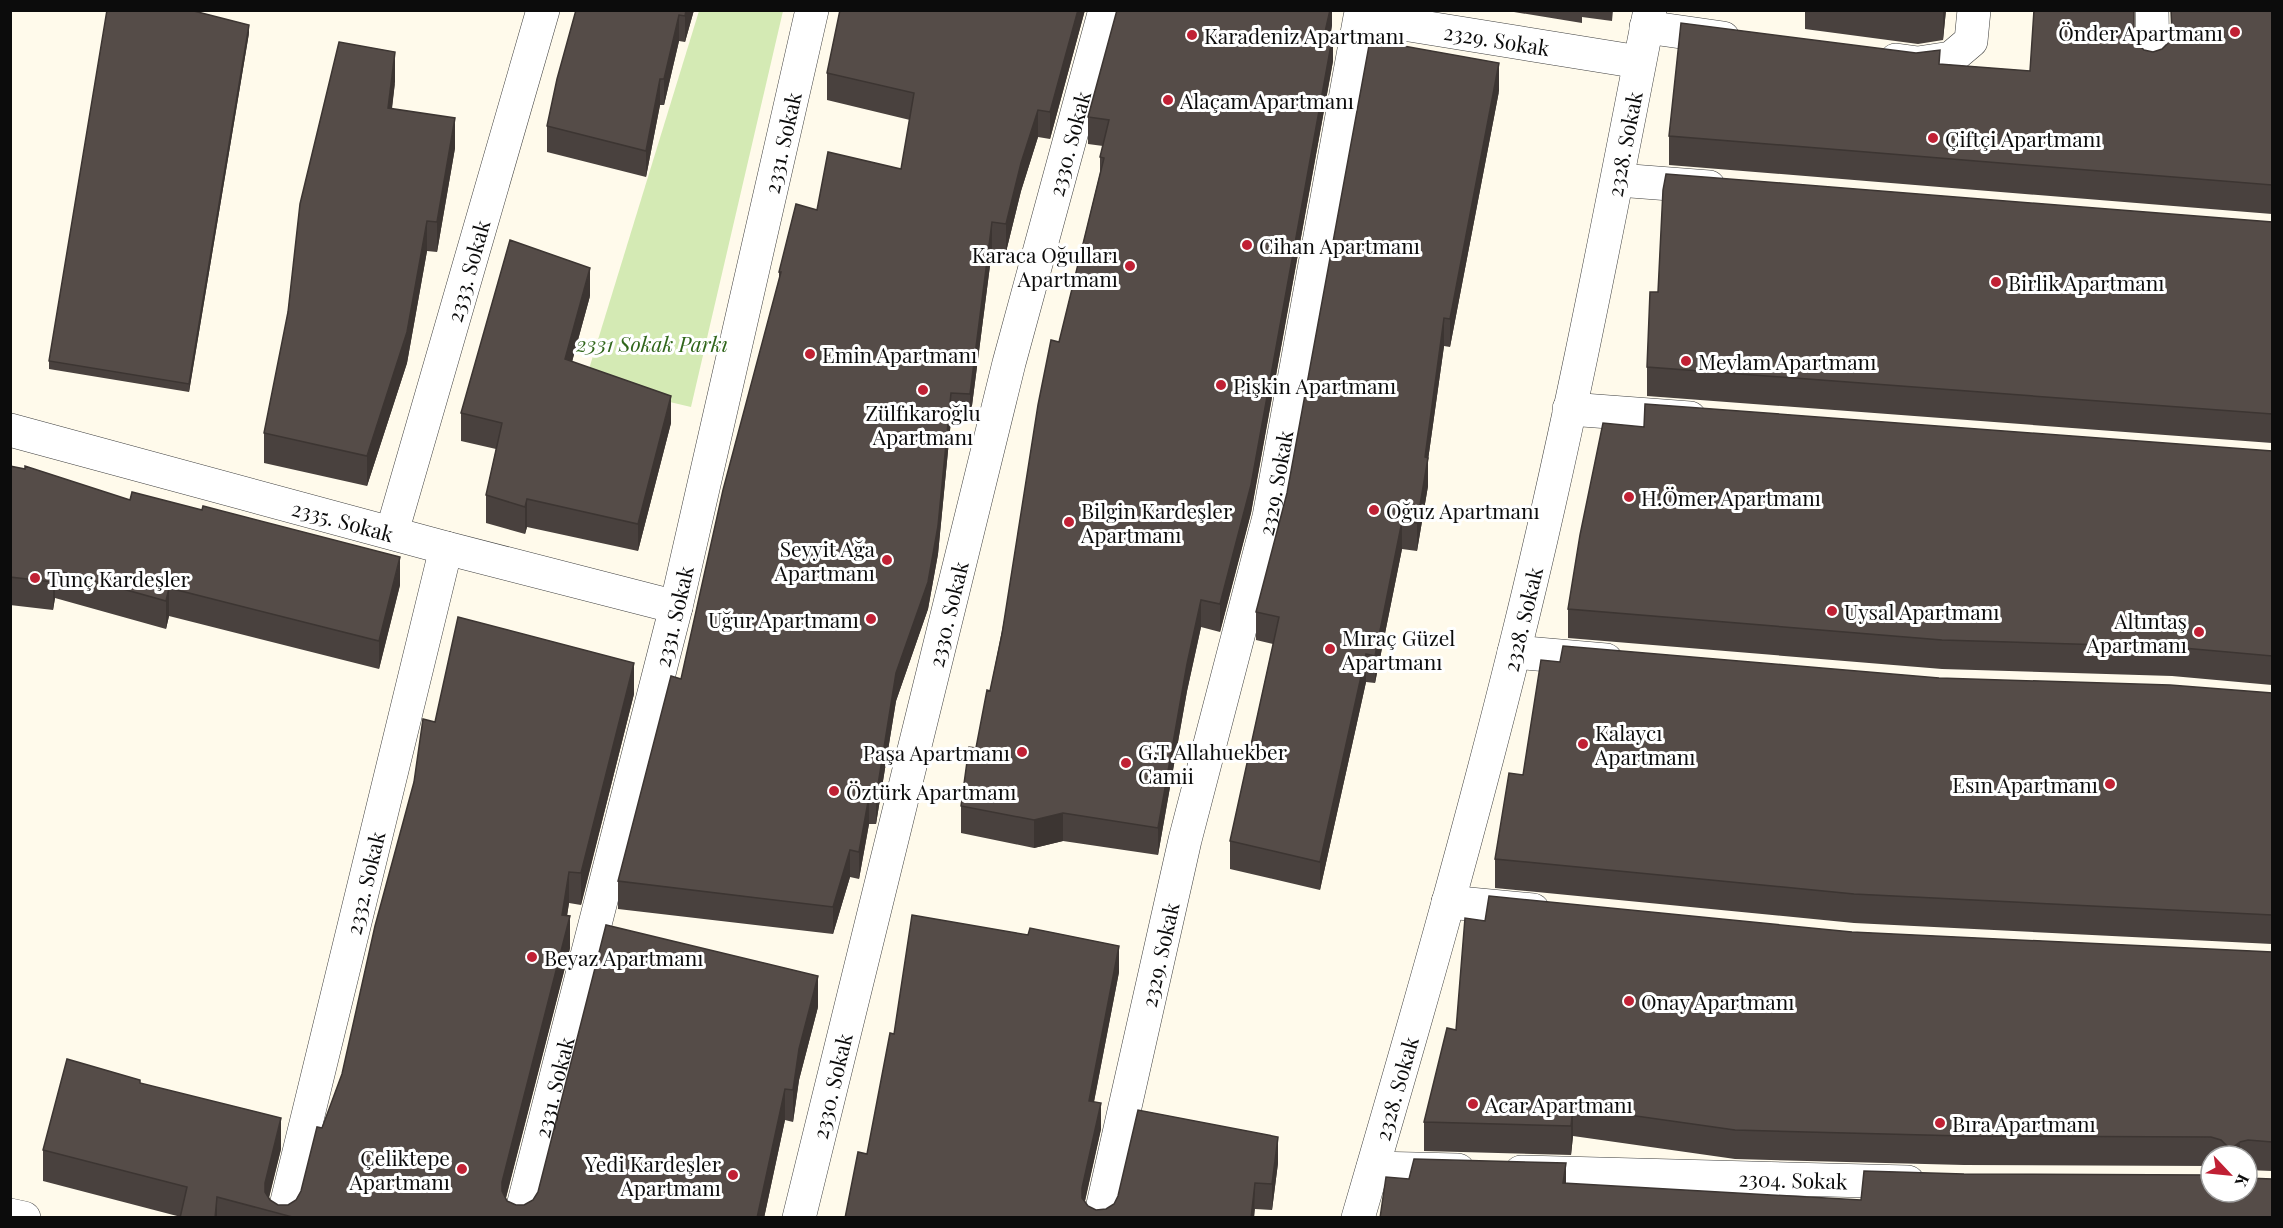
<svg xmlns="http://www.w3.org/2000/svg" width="2283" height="1228" viewBox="0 0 2283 1228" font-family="'Playfair Display',serif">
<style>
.green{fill:#d4eab4}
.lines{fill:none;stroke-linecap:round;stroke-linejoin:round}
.minor-casing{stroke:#3f3f3f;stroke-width:34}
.minor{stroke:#fff;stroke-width:33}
.wall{fill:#49413e}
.shaded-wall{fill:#3c3532}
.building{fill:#554c48;stroke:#3c3532;stroke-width:1.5}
.poi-dot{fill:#c02034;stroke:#fff;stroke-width:2}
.labels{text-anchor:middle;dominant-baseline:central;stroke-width:6;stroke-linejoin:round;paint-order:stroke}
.poi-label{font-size:21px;fill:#0c0c0c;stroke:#fff;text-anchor:start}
.street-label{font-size:21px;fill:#0c0c0c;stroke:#fff}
.park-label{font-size:21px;font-style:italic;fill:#30661b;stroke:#fff}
</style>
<rect width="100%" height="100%" fill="#fffaeb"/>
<path class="green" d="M699 11H783L691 407 585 382Z"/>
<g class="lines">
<defs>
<g id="minor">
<path d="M2152 10 2153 62"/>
<path d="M1646 27 1723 38"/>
<path d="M1896 60 1918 63 1951 58 1971 41 1974 10"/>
<path d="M1618 180 1709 187"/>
<path d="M1569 409 1690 418"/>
<path id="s1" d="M10 430 446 548 676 607"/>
<path id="s2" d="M392 532 543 10"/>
<path d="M1514 652 1606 660"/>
<path d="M1448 902 1533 910"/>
<path d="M1373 1168 1458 1170"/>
<path id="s3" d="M1521 1172 1908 1182"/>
<path d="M10 1215 24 1218"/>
<path id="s4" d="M283 1218 446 548"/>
<path id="s5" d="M520 1218 676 607 812 10"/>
<path id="s6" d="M799 1218 1009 363 1105 10"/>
<path id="s7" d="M1100 1218 1185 840 1269 517 1360 17 1639 62"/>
<path id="s8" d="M1358 1218C1413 1030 1467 842 1514 652 1567 440 1608 225 1650 10"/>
</g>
</defs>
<use href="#minor" class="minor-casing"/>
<use href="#minor" class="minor"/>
</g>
<path class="wall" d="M576 10H694L685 42 679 41 664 105H660L646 177 547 152V126Z
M840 10H1085L1050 139 1038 137 1021 191 1006 252 992 250 970 421 951 420 938 554 928 609 896 701 876 824H869L859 879 850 877 833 934 618 909V881L681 679 779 280V272L817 210 901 169 910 120 827 100V73Z
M1332 10V25L1331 33 1333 61 1251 513 1220 632 1201 627 1187 691 1158 855 1063 841 1034 848 961 833V806L990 691 1059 342 1100 173V157L1103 146 1088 144V117Z
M1502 10H1613L1612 21 1582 17V23Z
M1805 10H1946L1943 40 1918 44 1805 29Z
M2171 10H2272V214L1669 165V136L1940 64 2030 71 2134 34 2137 43 2144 50 2153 52 2162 49 2169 42 2171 35Z
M249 33 189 392 49 369V361Z
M395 82 392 109 455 148 437 252 427 251 407 363 367 486 264 463V433Z
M1499 91 1450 347 1444 346 1428 460V486L1417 551 1402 549 1375 683 1366 682 1320 890 1230 869V841L1273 644 1256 640V612Z
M2272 222V443L1647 396V367L1658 292Z
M590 296 572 362 671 423 638 551 527 527 525 534 486 523V495L496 449 461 441V413Z
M1644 427 2272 451V685L2172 676 1942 669 1568 638V609Z
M10 466 130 500 400 585 379 669 169 616 166 629 55 598 53 610 10 605Z
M1560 662 1939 678 2272 693V944L1854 923 1495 888V859Z
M634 694 581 905 569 903 567 916 570 948 506 1198 507 1201 516 1205H524L533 1200 818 1007 799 1080 793 1122 785 1120 764 1218H180L181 1217 43 1181V1150L140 1083 281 1149 269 1198 270 1200 278 1205H288L296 1200 301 1191 322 1128 342 1074 435 722Z
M1485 921 1852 932 2272 952V1171L2247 1170V1156H2211V1166L1964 1165 1735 1159 1573 1136 1571 1155 1424 1151V1122L1456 1030Z
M1119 972 1094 1102 1101 1129 1085 1201 1088 1206 1096 1210 1106 1209 1278 1163 1272 1210 1255 1209 1254 1218H845L867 1154 894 1034Z"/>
<path class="shaded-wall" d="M686 10H694L685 42V16Z
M1078 10H1085L1050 139V112Z
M1330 10H1332V25L1325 60V32Z
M1943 10H1946L1943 40Z
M679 15V41L664 105V79Z
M249 25V33L189 392V384Z
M1333 34V61L1251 513 1220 632V604Z
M395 52V82L388 138V108Z
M1499 63V91L1450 347V319Z
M660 79V105L646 177V151Z
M1038 110V137L1021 191 1006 252V224L1021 163Z
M455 118V148L437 252V222Z
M427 221V251L407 363 367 486V456Z
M992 222V250L970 421V394Z
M590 268V296L565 387V359Z
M1444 318V346L1428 460V486L1417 551V523L1425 457Z
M951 393V420L938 554 928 609 896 701 876 824V797L896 673Z
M671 396V423L638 551V524Z
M527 499V527L525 534V507Z
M1402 521V549L1375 683V656Z
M400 557V585L379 669V641Z
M55 570V598L53 610V582Z
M169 588V616L166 629V601Z
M1201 600V627L1187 691 1158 855V828L1187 664Z
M1366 654V682L1320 890V862Z
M634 663V694L581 905V873Z
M869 796V824L859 879V852Z
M1063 813V841L1034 848V820Z
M850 850V877L833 934V907Z
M569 872V903L562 946V915Z
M570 916V948L502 1213V1182Z
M1119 946V972L1089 1127V1101Z
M818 976V1007L799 1080 793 1122V1090L799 1049Z
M785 1089V1120L764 1218H757Z
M1101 1103V1129L1082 1214V1188Z
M1573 1107V1136L1571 1155V1126Z
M281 1118V1149L266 1209 265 1183Z
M1278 1137V1163L1272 1210V1184Z
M2240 1142V1156H2229L2232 1148Z
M1566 1163V1192L1563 1183Z
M1255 1183 1254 1218H1251Z
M217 1197V1218H215Z"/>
<path class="building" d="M107 10H190L249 25 189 384 49 361Z
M576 10H686L685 16 679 15 664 79H660L646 151 547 126 557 79Z
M840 10H1078L1050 112 1038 110 1021 163 1006 224 992 222 970 394 951 393 938 526 928 582 896 673 876 797 869 796 859 852 850 850 833 907 618 881 671 676 681 679 723 490 781 272H779L796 204 817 210 828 152 901 169 914 93 827 73Z
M1117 10H1330L1325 32 1333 34 1251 485 1220 604 1201 600 1187 664 1158 828 1063 813 1034 820 961 806 969 747 976 748 987 690 990 691 1002 634 1038 405 1051 340 1059 342 1104 158 1100 157 1109 120 1088 117Z
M2034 10H2134V34L2137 43 2144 50 2153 52 2162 49 2169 42 2172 33 2171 10H2272V185L1669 136 1681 23 1916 53 1940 50 1939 64 2030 71Z
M1370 40 1499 63 1450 319 1444 318 1425 457 1428 458 1417 523 1402 521 1375 656 1366 654 1320 862 1230 841 1279 617 1256 612 1287 493Z
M339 42 395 52 388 108 455 118 437 222 427 221 407 332 367 456 264 433 288 312 300 204Z
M1666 174 2272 222V414L1647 367 1650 292H1658L1663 190Z
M510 240 590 268 565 359 671 396 638 524 527 499 525 507 486 495 502 423 461 413Z
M1645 404 2272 451V656L2172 647 1942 640 1568 609 1580 535 1603 423 1644 427Z
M10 466 25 469V466L130 500 132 492 202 510 203 506 400 557 379 641 169 588 166 601 55 570 53 582 10 577Z
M458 617 634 663 581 873 569 872 562 915 570 916 502 1182V1191L507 1201 516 1205H524L533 1200 538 1192 606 925 818 976 799 1049 793 1090 785 1089 757 1218H296L217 1197 215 1218H180L187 1187 43 1150 67 1059 140 1080V1083L281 1118 265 1183V1192L270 1200 278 1205H288L296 1200 301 1191 317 1127 322 1128 342 1074 375 926 414 782 423 719 435 722Z
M1563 646 1939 678 2170 685 2272 693V915L1854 894 1495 859 1509 773 1523 775 1541 660 1560 662Z
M1489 896 1852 932 2272 952V1142L2248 1140 2240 1142 2232 1148 2229 1154 2227 1146 2221 1140 2211 1137 1964 1136 1735 1130 1573 1107 1571 1126 1424 1122 1447 1028 1456 1030 1465 918 1485 921Z
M912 915 1028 935 1030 928 1119 946 1089 1101 1101 1103 1082 1188V1198L1088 1206 1096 1210 1106 1209 1114 1204 1118 1196 1138 1110 1278 1137 1272 1184 1255 1183 1251 1218H845L858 1152 867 1154 890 1033 894 1034Z
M1414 1159 1566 1163 1563 1183 1861 1200 1864 1171 1964 1174 2211 1175V1192H2247V1178L2272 1179V1218H1380L1386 1177 1409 1179Z"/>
<g class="poi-dot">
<circle cx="2235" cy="32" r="6"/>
<circle cx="1192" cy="35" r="6"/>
<circle cx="1168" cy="100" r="6"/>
<circle cx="1933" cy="138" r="6"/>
<circle cx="1247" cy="245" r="6"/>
<circle cx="1130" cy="266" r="6"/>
<circle cx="1996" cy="282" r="6"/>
<circle cx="810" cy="354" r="6"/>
<circle cx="1686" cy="361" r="6"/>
<circle cx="1221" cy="385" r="6"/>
<circle cx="923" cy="390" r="6"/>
<circle cx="1629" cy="497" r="6"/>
<circle cx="1374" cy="510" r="6"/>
<circle cx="1069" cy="522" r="6"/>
<circle cx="887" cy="560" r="6"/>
<circle cx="35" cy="578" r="6"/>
<circle cx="1832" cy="611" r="6"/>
<circle cx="871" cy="619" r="6"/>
<circle cx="2199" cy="632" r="6"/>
<circle cx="1330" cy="649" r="6"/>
<circle cx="1583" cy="744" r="6"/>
<circle cx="1022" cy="752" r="6"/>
<circle cx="1126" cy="763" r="6"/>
<circle cx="2110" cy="784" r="6"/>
<circle cx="834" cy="791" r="6"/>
<circle cx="532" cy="957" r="6"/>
<circle cx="1629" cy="1001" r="6"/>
<circle cx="1473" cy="1104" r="6"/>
<circle cx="1940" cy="1123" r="6"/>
<circle cx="462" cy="1169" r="6"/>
<circle cx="733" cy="1175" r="6"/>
</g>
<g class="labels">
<g class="poi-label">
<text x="2223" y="32" text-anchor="end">Önder Apartmanı</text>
<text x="1204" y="35">Karadeniz Apartmanı</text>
<text x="1180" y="100">Alaçam Apartmanı</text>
<text x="1945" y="138">Çiftçi Apartmanı</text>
<text x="1259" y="245">Cihan Apartmanı</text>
<text x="1118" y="254" text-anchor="end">Karaca Oğulları<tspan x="1118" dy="24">Apartmanı</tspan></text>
<text x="2008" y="282">Birlik Apartmanı</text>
<text x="822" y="354">Emin Apartmanı</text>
<text x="1698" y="361">Mevlam Apartmanı</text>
<text x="1233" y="385">Pişkin Apartmanı</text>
<text x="923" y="412" text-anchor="middle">Zülfıkaroğlu<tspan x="923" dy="24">Apartmanı</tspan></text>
<text x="1641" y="497">H.Ömer Apartmanı</text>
<text x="1081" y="510">Bilgin Kardeşler<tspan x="1081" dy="24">Apartmanı</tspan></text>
<text x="1386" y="510">Oğuz Apartmanı</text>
<text x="875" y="548" text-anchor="end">Seyyit Ağa<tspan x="875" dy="24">Apartmanı</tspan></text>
<text x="47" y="578">Tunç Kardeşler</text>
<text x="1844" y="611">Uysal Apartmanı</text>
<text x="859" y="619" text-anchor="end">Uğur Apartmanı</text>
<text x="2187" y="620" text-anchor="end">Altıntaş<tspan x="2187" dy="24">Apartmanı</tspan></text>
<text x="1342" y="637">Mıraç Güzel<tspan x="1342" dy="24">Apartmanı</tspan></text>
<text x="1595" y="732">Kalaycı<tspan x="1595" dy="24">Apartmanı</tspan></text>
<text x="1138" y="751">G.T Allahuekber<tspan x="1138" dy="24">Camii</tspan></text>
<text x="1010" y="752" text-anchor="end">Paşa Apartmanı</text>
<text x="2098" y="784" text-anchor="end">Esın Apartmanı</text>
<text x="846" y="791">Öztürk Apartmanı</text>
<text x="544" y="957">Beyaz Apartmanı</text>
<text x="1641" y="1001">Onay Apartmanı</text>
<text x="1485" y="1104">Acar Apartmanı</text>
<text x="1952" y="1123">Bıra Apartmanı</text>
<text x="450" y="1157" text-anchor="end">Çeliktepe<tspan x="450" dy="24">Apartmanı</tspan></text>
<text x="721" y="1163" text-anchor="end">Yedi Kardeşler<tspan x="721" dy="24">Apartmanı</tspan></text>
</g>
<g class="street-label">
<text stroke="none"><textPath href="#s7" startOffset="1368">2329. Sokak</textPath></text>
<text stroke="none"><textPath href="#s5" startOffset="1107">2331. Sokak</textPath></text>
<text stroke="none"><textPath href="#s6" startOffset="1108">2330. Sokak</textPath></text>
<text stroke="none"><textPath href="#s8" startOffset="1107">2328. Sokak</textPath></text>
<text stroke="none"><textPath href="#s2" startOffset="272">2333. Sokak</textPath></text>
<text stroke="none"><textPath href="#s7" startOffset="756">2329. Sokak</textPath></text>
<text stroke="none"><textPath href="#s1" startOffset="345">2335. Sokak</textPath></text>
<text stroke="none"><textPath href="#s6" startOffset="622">2330. Sokak</textPath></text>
<text stroke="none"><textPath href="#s5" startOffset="621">2331. Sokak</textPath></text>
<text stroke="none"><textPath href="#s8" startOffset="621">2328. Sokak</textPath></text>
<text stroke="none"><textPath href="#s4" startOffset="345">2332. Sokak</textPath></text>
<text stroke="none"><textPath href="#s7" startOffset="270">2329. Sokak</textPath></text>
<text stroke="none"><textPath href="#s6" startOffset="136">2330. Sokak</textPath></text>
<text stroke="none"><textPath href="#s5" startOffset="135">2331. Sokak</textPath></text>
<text stroke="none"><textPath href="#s8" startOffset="135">2328. Sokak</textPath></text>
<text stroke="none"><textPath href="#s3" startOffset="272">2304. Sokak</textPath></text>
</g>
<g class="park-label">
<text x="652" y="343">2331 Sokak Parkı</text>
</g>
</g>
<rect width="2283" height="1228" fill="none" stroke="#0c0c0c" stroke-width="24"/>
<g transform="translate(2229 1174) rotate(116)"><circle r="28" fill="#ffffff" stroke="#9e9e9e" stroke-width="1.5"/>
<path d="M0-4.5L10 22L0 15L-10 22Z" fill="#c02034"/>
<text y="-9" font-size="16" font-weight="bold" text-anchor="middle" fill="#0c0c0c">K</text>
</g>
</svg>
